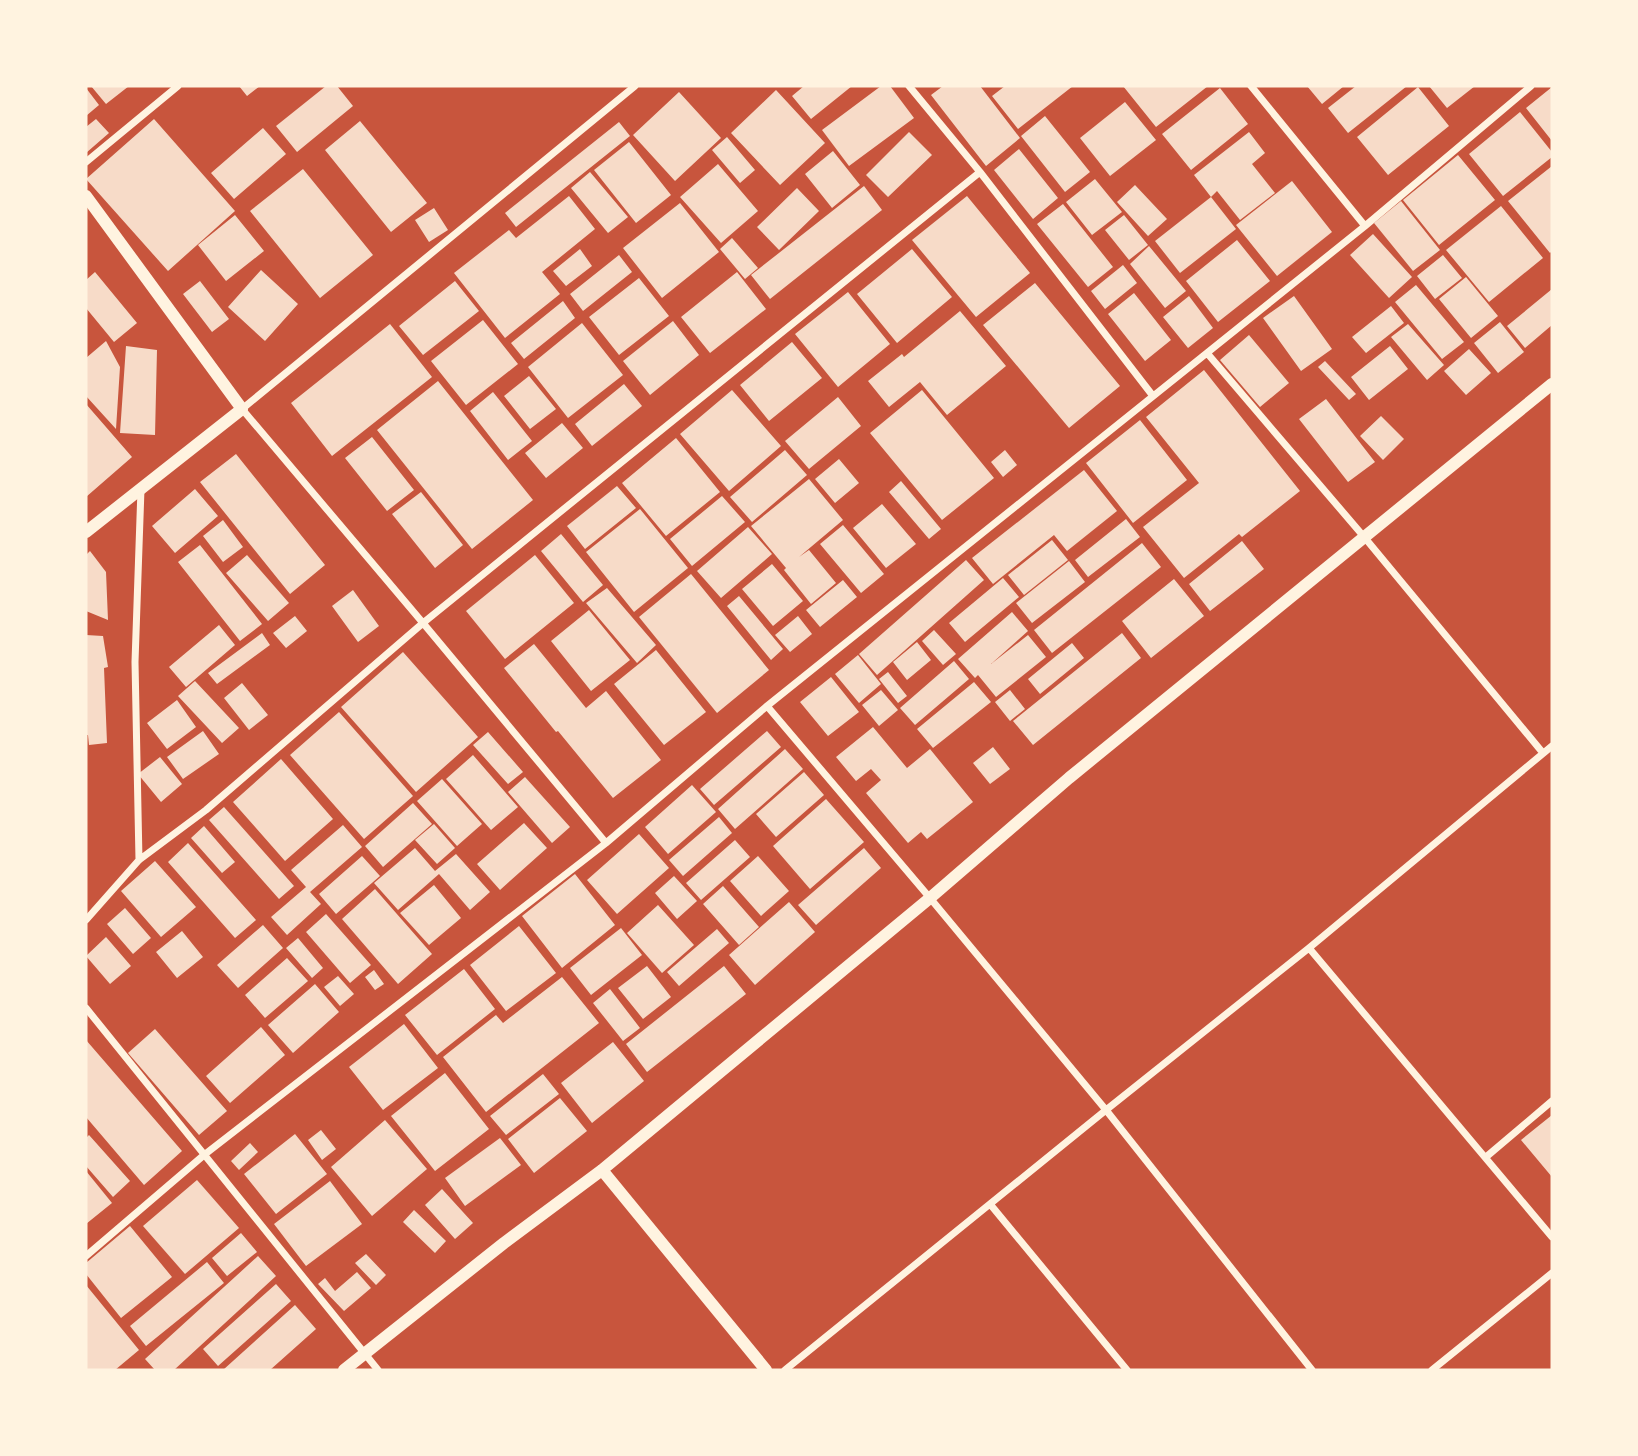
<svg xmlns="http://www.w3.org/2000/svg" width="1638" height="1456" viewBox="0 0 1638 1456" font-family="Inter,sans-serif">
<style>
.building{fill:#f7dbc8}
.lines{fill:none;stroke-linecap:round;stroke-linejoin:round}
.minor{stroke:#fff3e0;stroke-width:7}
.tertiary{stroke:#fff3e0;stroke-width:12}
</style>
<rect width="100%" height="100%" fill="#c8553d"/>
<path class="building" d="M91 86H129L106 104Z
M239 86H260L247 96Z
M326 86H337L353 106 297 152 276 126Z
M804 86H852L811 119 792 96Z
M881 86H890L914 118 849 166 822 130Z
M943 86H980L1020 138 986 166 931 95Z
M1005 86H1073L1018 129 992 96Z
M1123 86H1208L1156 127Z
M1307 86H1344L1322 104Z
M1356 86H1407L1348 133 1328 108Z
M1429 86H1475L1447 108Z
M1418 87 1449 126 1388 175 1357 137Z
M1552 87V141L1526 108Z
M86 88 99 105 86 116Z
M1220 88 1248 124 1191 170 1162 134Z
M776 90 825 143 780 185 731 133Z
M679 92 721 138 675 181 633 135Z
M1125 102 1156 140 1110 176 1080 138Z
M1520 112 1552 152V157L1503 196 1469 154Z
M1045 116 1090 172 1065 192 1021 136Z
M96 119 109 133 86 153V127Z
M154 119 235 211 168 271 86 179Z
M360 121 427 203 391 232 325 150Z
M619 122 630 136 516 227 505 213Z
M263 128 286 154 234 199 211 173Z
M909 132 932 155 888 197 866 175Z
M1249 132 1265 153 1252 164 1275 193 1240 220 1217 191 1211 197 1194 175Z
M727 137 755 170 740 183 712 150Z
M629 142 671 195 636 223 594 170Z
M1019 149 1058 198 1033 219 994 170Z
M833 151 860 185 832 208 805 174Z
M1458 155 1495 200 1439 245 1403 200Z
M718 164 758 211 721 243 680 197Z
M1552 166V251L1550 253 1508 201Z
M303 169 373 255 320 298 250 211Z
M590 172 628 217 608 233 571 188Z
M1095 179 1122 212 1092 235 1066 202Z
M1292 181 1332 232 1277 276 1236 225Z
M1135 185 1167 219 1148 236 1117 202Z
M864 186 882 210 770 299 751 275Z
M797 188 819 211 779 250 757 227Z
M569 196 595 229 542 272 560 294 505 338 454 273 509 230 516 238Z
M967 196 1030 273 976 317 912 240Z
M1211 197 1236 229 1180 273 1155 241Z
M1401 201 1440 250 1413 271 1374 223Z
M680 203 719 252 662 298 623 248Z
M1063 204 1113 267 1088 287 1037 224Z
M1501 206 1543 258 1489 302 1446 250Z
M434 208 448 230 429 242 415 220Z
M235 215 264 251 226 281 198 245Z
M1124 215 1148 245 1129 260 1105 230Z
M1373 234 1412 277 1389 298 1350 255Z
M732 238 758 268 745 279 720 249Z
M1237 240 1270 281 1218 322 1186 281Z
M1149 246 1186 291 1165 308 1130 264Z
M580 249 592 266 566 286 553 271Z
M912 249 952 297 897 343 857 294Z
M619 255 632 272 583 311 570 294Z
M1443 255 1462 278 1435 299 1417 276Z
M1123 265 1137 283 1105 309 1091 291Z
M261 270 298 304 265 341 228 307Z
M95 272 137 323 114 342 86 308V280Z
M737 272 766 309 710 353 681 317Z
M1466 277 1498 316 1471 338 1439 299Z
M639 278 669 316 619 355 589 317Z
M200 281 229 319 212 332 183 294Z
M455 281 479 311 423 355 399 326Z
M1035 283 1120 386 1069 428 983 325Z
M1416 285 1464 342 1442 359 1395 302Z
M1552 289V325L1525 348 1507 326Z
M848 292 890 344 838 387 795 334Z
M1134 293 1171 340 1145 361 1108 314Z
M1189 296 1213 328 1188 348 1163 317Z
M1294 296 1332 349 1301 371 1263 318Z
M563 301 575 318 524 359 511 343Z
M1391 306 1404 323 1366 353 1352 337Z
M960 311 1006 366 947 415 920 382 889 407 868 381 902 354 904 357Z
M483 320 518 364 466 405 431 361Z
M673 321 699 355 650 395 623 361Z
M1500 322 1524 352 1498 373 1474 343Z
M582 323 623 375 568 418 528 367Z
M390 324 432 377 332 456 291 403Z
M1408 324 1444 365 1427 380 1391 337Z
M1249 335 1289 383 1260 407 1220 360Z
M106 341 120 367 116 429 86 396V358Z
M792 342 822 378 769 421 740 385Z
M126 346 157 350 155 435 120 433Z
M1390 346 1408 369 1369 400 1351 377Z
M1469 349 1491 373 1466 395 1444 371Z
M1325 361 1356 394 1349 400 1318 367Z
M1204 370 1300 491 1242 537 1239 534 1184 578 1143 527 1199 483 1146 417Z
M529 376 556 409 530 429 504 396Z
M438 381 533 500 472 549 377 430Z
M624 384 642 406 592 446 575 424Z
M732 390 781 446 729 491 680 434Z
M922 390 994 478 942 520 870 433Z
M493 392 532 441 508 460 470 411Z
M838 397 861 426 809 469 785 441Z
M1326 399 1375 462 1348 482 1299 419Z
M86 404 132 457 86 497Z
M1381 416 1404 439 1383 460 1360 436Z
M1140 420 1187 480 1133 523 1086 463Z
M562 423 583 448 546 478 525 453Z
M372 437 414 490 387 511 345 458Z
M676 438 720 492 666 536 622 483Z
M785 450 807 475 752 522 730 497Z
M1005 450 1017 465 1003 477 991 462Z
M236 454 325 565 290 594 200 482Z
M839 459 859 483 835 503 815 479Z
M1084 470 1117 511 1067 551 1054 535 993 584 972 558Z
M809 479 843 520 799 557 809 550 836 583 811 604 784 570 786 568 751 526Z
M901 481 941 529 929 539 889 492Z
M617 486 636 508 585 549 567 526Z
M195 489 218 516 175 553 152 526Z
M421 492 463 545 435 568 392 514Z
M722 496 745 522 692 566 670 539Z
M882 504 916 544 886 568 853 528Z
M640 509 688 568 634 612 586 552Z
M1126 519 1140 537 1088 577 1075 560Z
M223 520 243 547 223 562 203 536Z
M843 525 884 574 861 593 820 544Z
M748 527 772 554 721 598 697 571Z
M561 534 603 585 583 602 541 551Z
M1052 540 1068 560 1024 595 1008 575Z
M1242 541 1264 569 1210 611 1189 584Z
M1142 543 1161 567 1052 653 1034 630Z
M200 545 262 624 240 641 178 562Z
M90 551 106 572 108 620 86 611V555Z
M247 555 289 603 268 621 226 573Z
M535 555 574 603 505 659 466 611Z
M966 560 984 580 877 675 859 654Z
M1069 561 1085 582 1032 623 1016 603Z
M772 564 803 601 773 626 742 589Z
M691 574 769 670 717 713 639 617Z
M1003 578 1019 597 965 642 949 623Z
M1174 579 1204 616 1151 658 1122 621Z
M843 580 857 597 820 627 806 610Z
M607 588 656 645 637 663 586 603Z
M353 590 379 626 358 642 332 606Z
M739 596 783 649 771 660 727 606Z
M589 610 630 660 591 691 551 641Z
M1012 612 1028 631 991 664 1028 635 1046 657 996 697 978 675 975 678 958 659Z
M295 616 307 631 286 648 273 633Z
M798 616 812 634 790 652 775 635Z
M219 625 235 645 186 687 169 667Z
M934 630 956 654 943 665 922 641Z
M262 633 270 645 217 684 208 673Z
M1122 633 1141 658 1033 745 1013 721Z
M86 635 103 636 108 667 104 668 107 743 89 745 88 735H86Z
M917 642 931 660 907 680 893 662Z
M1072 643 1084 658 1040 694 1028 679Z
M534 644 586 708 606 691 661 760 613 798 558 731 556 732 504 668Z
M656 650 706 712 664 745 614 684Z
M403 652 478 737 416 792 341 707Z
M858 655 881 684 859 703 835 674Z
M954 661 969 679 915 725 900 708Z
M888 672 907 696 898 703 879 679Z
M831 677 859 712 828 736 800 702Z
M195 681 239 728 222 743 178 696Z
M974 682 991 702 933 748 917 729Z
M242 683 268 715 249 730 224 698Z
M881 690 898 710 879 726 862 705Z
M1010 690 1025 709 1010 721 995 702Z
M177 700 196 727 167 749 147 723Z
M339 712 413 796 364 839 290 755Z
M873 727 907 768 930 749 973 802 927 839 921 832 908 843 866 793 881 780 871 769 856 781 836 757Z
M203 731 219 754 183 779 167 757Z
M767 731 781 747 714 805 700 789Z
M488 732 523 772 508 784 473 745Z
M993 747 1010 769 990 784 973 763Z
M785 749 803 769 735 829 718 809Z
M473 755 518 807 491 830 446 779Z
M160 757 182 784 161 802 138 774Z
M281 759 333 819 285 861 233 802Z
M804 772 824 795 776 837 756 814Z
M525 777 570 827 552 843 508 792Z
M442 779 482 824 457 846 417 801Z
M692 785 716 812 668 854 645 827Z
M826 799 864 842 810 889 773 846Z
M413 803 432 824 383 867 365 846Z
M224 807 294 886 279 899 209 820Z
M719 817 732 833 683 876 669 860Z
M524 823 547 848 500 890 477 864Z
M434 824 455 848 437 864 415 840Z
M343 825 362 847 310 892 321 904 287 935 271 917 306 887 291 870Z
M204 826 235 862 222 873 191 838Z
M639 834 669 868 617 914 587 880Z
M735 840 750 857 701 900 686 883Z
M188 843 256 920 235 938 168 862Z
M415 848 435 871 456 854 490 892 470 910 439 874 398 910 374 883Z
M864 848 881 868 816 925 798 905Z
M362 856 380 876 336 914 319 894Z
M758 856 789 891 761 916 730 881Z
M155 861 196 907 161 937 121 891Z
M575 874 615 925 562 968 522 916Z
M674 876 697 901 677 919 655 893Z
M434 885 461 918 429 945 400 913Z
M723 886 759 927 739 945 703 904Z
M375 889 432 954 398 984 342 919Z
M789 902 815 932 755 985 729 955Z
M658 905 694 945 662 973 627 933Z
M125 908 151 938 133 954 107 924Z
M326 914 371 965 350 983 306 932Z
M263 925 283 948 238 988 217 965Z
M519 926 556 973 506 1011 470 965Z
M621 928 642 955 591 995 570 968Z
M717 929 729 943 679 986 667 972Z
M182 931 203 957 177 978 156 952Z
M106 937 131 966 110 984 86 956Z
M298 938 323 968 312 978 286 948Z
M287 958 308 981 265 1018 245 995Z
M647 966 671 997 643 1019 618 988Z
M724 966 746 994 647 1072 626 1044Z
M464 969 495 1009 437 1055 405 1015Z
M374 970 384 984 375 990 365 977Z
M338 976 354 994 340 1006 324 987Z
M562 977 599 1023 486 1112 443 1057 496 1015 503 1023Z
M315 984 339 1012 293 1053 268 1025Z
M610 989 640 1028 623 1041 593 1003Z
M404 1024 438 1068 383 1110 349 1067Z
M261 1027 285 1055 230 1103 206 1076Z
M155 1029 227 1111 199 1135 128 1053Z
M86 1040 182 1151 144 1185 86 1117Z
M613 1042 644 1081 592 1123 561 1083Z
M445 1073 489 1129 435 1171 391 1116Z
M543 1074 559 1094 506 1135 490 1116Z
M560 1098 587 1131 534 1173 508 1139Z
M1552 1115V1177L1521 1140Z
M385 1120 427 1169 372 1216 331 1167Z
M321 1130 336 1149 322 1160 308 1140Z
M295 1134 327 1174 276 1214 244 1174Z
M89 1135 130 1181 113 1197 86 1166V1138Z
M500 1138 521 1165 465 1206 445 1178Z
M250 1143 258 1152 239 1170 231 1161Z
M86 1171 112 1203 86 1224Z
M197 1180 239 1228 185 1274 143 1226Z
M330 1181 362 1224 306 1266 274 1224Z
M442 1189 473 1223 455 1239 425 1205Z
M414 1210 446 1241 435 1253 403 1222Z
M130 1226 172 1277 121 1318 86 1274V1263Z
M241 1233 257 1252 227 1276 212 1258Z
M366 1254 386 1275 376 1285 355 1263Z
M258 1256 276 1276 174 1370H155L145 1359Z
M207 1262 224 1283 146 1346 130 1326Z
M357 1272 371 1288 344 1311 318 1284 325 1278 335 1291Z
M276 1284 291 1301 218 1366 203 1349Z
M86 1285 139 1350 115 1370H86Z
M295 1305 316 1329 270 1370H223Z"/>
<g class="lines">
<path class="minor" d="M909 86 980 172 1153 396
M1251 86 1365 226
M86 162 178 86
M1207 353 1365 538 1543 753
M767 706 930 898 1106 1110 1312 1370
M606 843 423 623 242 409 635 86
M139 860 135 662 141 489
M86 920 139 860 206 810 423 623 980 172
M1309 948 1552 1237
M86 1008 378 1370
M1486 1157 1552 1101
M990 1204 1127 1370
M86 1256 204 1155 606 843 767 706 1365 226 1531 86
M785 1370 1106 1110 1309 948 1552 746
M1432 1370 1552 1273"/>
<path class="tertiary" d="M86 196 242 409 86 532
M602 1170 766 1370
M344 1370 504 1243 602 1170 930 898 1069 778 1552 384"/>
</g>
<rect width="1638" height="1456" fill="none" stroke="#fff3e0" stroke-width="175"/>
</svg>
